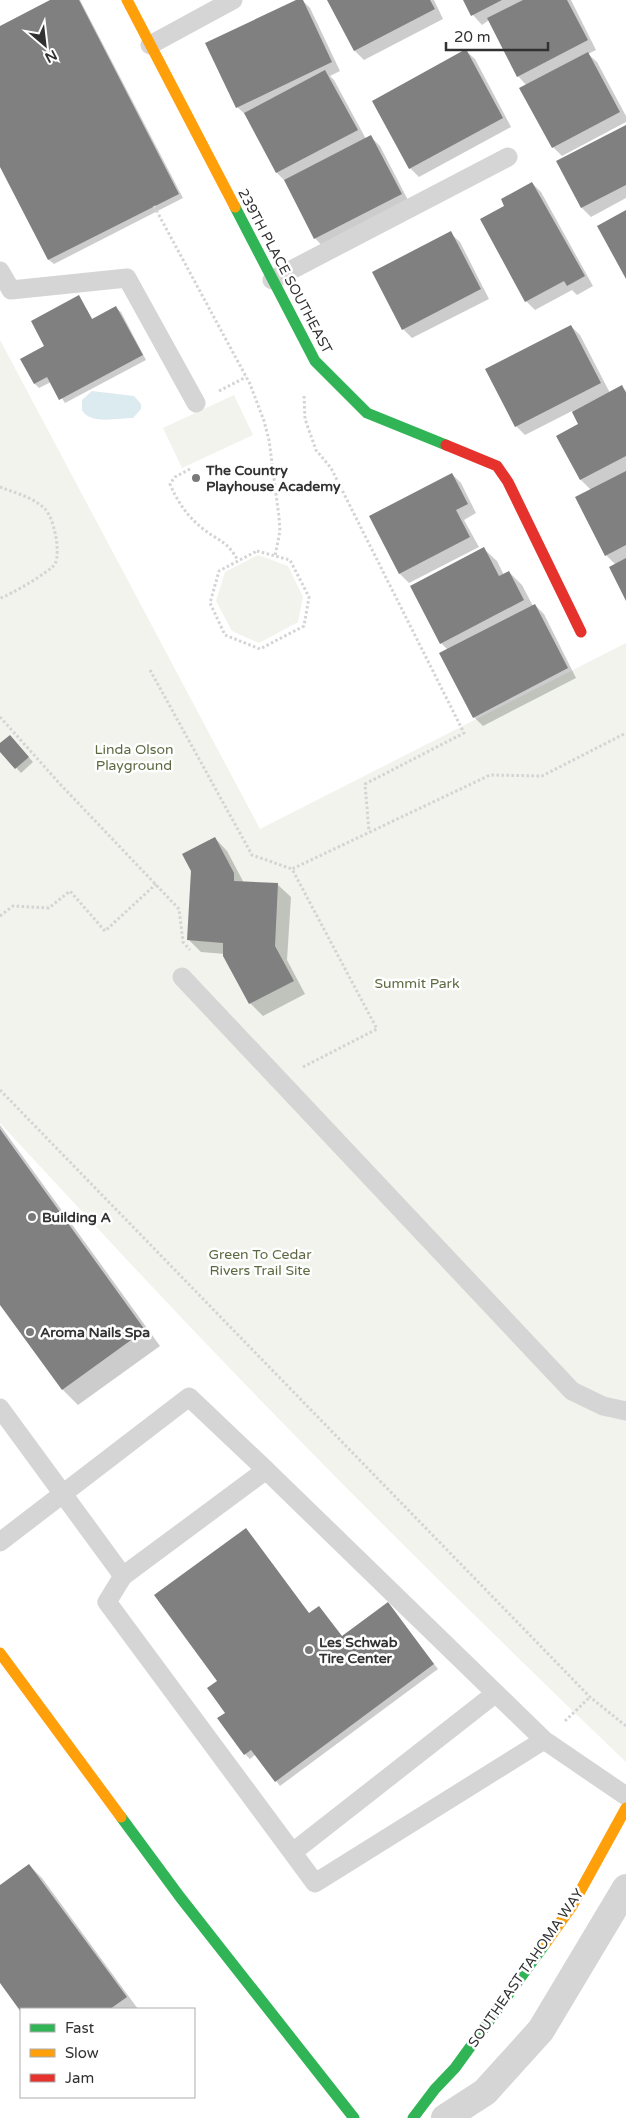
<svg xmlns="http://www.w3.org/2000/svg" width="626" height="2118" viewBox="0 0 626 2118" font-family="'Varela Round',sans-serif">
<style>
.green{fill:#f1f3ec}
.water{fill:#dbebef}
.shadow{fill:#0003}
.building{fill:#808080}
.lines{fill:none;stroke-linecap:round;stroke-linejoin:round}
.path{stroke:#d4d4d4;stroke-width:3;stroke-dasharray:2.5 2.5;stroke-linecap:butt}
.lane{stroke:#d5d5d5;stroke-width:19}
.street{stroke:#d5d5d5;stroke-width:28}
.fast{stroke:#30b455;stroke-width:11}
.slow{stroke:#ff9f0a;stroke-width:11}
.jam{stroke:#e5322d;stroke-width:11}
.poi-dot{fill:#797979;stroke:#fff;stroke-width:2}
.labels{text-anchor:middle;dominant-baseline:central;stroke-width:5;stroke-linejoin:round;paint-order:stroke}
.street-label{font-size:14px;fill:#313131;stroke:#fff}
.poi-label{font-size:14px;font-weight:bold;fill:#313131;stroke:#fff;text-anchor:start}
.park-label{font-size:14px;fill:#5d6a41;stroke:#fff}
</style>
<rect width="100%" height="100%" fill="#fff"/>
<path class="green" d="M0 340 260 829 626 643V1762C480 1622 336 1480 196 1333 130 1264 65 1193 0 1123Z
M234 395 253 435 182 468 163 428Z
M258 555 288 566 303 597 298 622 259 643 232 631 216 601 225 572Z"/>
<path class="water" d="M92 391 134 396 141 404V409L133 418C118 418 90 425 82 410V400Z"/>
<path class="shadow" d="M53 0H80L183 198 54 264 49 260 0 164V27Z
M299 0H302L310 8 340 71 330 76 334 80 366 139 371 137 380 146 410 204 324 248 315 238 285 181 277 173 247 116 237 107Z
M329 0H434L443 19 364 60 355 51Z
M464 0H571L596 50 588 54 597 62 626 116V122L562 156 553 147 527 86 518 76 489 20 482 25 473 15Z
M465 50 475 59 511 127 419 177 410 168Z
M626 127V198L591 217 582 208 558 162Z
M532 183 541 192 593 286 577 295 572 290 535 310 526 301 481 220 506 206Z
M450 233 460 242 489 299 412 338 403 329Z
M79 297 93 320 116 308 121 312 146 360 65 403 51 382 39 388 35 384 22 359 46 346Z
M571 326 580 335 610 393 622 387 626 391V598L616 565 606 555 576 498 591 490 581 480 558 436 580 425 572 411 525 435 516 426Z
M452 474 461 483 476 513 464 520 479 547 409 583 400 574 371 517Z
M484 549 497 561 504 575 509 572 522 585 533 606 535 605 544 614 576 678 483 726 474 717 448 650 441 643Z
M14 741 33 762 21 773 0 750V745Z
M215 838 227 851 244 883 278 885 291 897 287 960 305 994 263 1016 250 1003 225 954 201 952 189 940Z
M0 1125 160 1346 78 1405 63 1390 0 1303Z
M388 1604 438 1669 280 1786 256 1754 250 1759 245 1754 219 1719 227 1713 310 1614 342 1638Z
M29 1865 42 1878 138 2009H21L0 1981V1887Z"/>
<path class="building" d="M50 0H79L179 194 48 260 0 167V26Z
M296 0H303L332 62 236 108 205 43Z
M327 0H430L435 9 354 51Z
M463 0H502L471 16Z
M523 0H567L588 40 517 77 487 18Z
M466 49 503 118 409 169 372 101Z
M588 52 620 112 552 148 519 88Z
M325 70 358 130 276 173 244 113Z
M626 125V185L581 208 556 161Z
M371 135 402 194 314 239 284 180Z
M532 182 585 276 567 286 564 281 525 302 480 219 504 206 501 199Z
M626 210V279L597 226Z
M451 231 481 289 402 330 372 272Z
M79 295 92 319 116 306 143 355 59 400 47 377 34 384 20 359 44 346 31 321Z
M571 325 601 383 515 427 485 369Z
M622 385 626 393V456L580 480 556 436 578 424 572 412Z
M626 471V545L605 556 575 497Z
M452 473 468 504 456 510 470 537 399 574 369 516Z
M484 547 499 576 509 571 524 600 440 644 410 586Z
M626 558V601L609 567Z
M535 604 568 668 473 718 439 653Z
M10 735 29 757 15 769 0 752V743Z
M215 837 234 873V881L278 883 275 946 294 981 249 1004 223 956V943L187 940 191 871 182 854Z
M0 1129 145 1330 62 1390 0 1305Z
M246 1528 309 1613 319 1606 342 1636 388 1602 434 1664 275 1782 251 1750 244 1755 217 1718 225 1713 207 1688 217 1681 154 1595Z
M29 1864 127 1997 110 2009H21V2012L0 1983V1885Z"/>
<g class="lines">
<path class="path" d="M154 206 250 384 264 421 269 440 279 517 280 531 275 556
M219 391 246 377
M304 396 305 419 316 450 331 468 464 733 365 784 369 832
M190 469 175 477 170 484C177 501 187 516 202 528 218 541 228 541 238 561
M0 487C15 493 33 497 45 509 54 518 61 552 55 564 51 571 9 596 0 598
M257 551 290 560 309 597 304 626 260 649 225 635 210 603 219 571Z
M150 670 252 855 292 869
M0 717 60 784 179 909 183 942 190 950
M0 916 13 906 49 908 70 891 105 931 156 884
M303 1067 377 1029 292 869 490 775 542 776 626 733
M0 1090 590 1697 626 1726
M565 1721 590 1697"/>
<path class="lane" d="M150 45 233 0
M0 271 11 290 127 278 196 403
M272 280 508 157
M182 977 572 1391 603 1406 626 1411
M0 1408 123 1576
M0 1542 189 1397 266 1470 123 1576 107 1602 315 1883 544 1740 266 1470
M544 1740 626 1796
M293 1852 496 1693"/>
<path class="street" d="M445 2118 485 2092 541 2030 626 1888"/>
<path class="fast" d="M235 207 315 361 367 413 446 445
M121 1817 180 1897 354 2118
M413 2118 435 2089 455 2068 545 1944"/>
<path class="slow" d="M127 0 235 207
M0 1653 121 1817
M545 1944 572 1906 626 1808"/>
<path class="jam" d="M446 445 497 466 508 482 581 632"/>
</g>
<g class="poi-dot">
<circle cx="196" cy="478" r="5"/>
<circle cx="32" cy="1217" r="5"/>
<circle cx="30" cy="1332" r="5"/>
<circle cx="309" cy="1650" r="5"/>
</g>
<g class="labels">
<g class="street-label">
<text transform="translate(285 271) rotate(62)">239TH PLACE SOUTHEAST</text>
<text transform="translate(526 1968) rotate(-55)">SOUTHEAST TAHOMA WAY</text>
</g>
<g class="poi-label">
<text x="206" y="470">The Country<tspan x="206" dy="16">Playhouse Academy</tspan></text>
<text x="42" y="1217">Building A</text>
<text x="40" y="1332">Aroma Nails Spa</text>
<text x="319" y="1642">Les Schwab<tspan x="319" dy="16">Tire Center</tspan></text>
</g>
<g class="park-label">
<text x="134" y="749">Linda Olson<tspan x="134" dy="16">Playground</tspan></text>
<text x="417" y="983">Summit Park</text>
<text x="260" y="1254">Green To Cedar<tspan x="260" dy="16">Rivers Trail Site</tspan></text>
</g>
</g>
<rect x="20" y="2008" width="175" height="90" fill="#ffffff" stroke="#adadad"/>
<rect x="30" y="2024" width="25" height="8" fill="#30b455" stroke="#adadad"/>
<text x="65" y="2033" font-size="15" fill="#313131">Fast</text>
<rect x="30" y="2049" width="25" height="8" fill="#ff9f0a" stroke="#adadad"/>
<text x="65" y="2058" font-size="15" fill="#313131">Slow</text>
<rect x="30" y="2074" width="25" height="8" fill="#e5322d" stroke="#adadad"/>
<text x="65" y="2083" font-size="15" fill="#313131">Jam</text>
<g transform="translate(45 45) rotate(152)" stroke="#ffffff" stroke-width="4" paint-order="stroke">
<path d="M0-4L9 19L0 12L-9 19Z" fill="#313131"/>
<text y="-8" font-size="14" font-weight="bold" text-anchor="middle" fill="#313131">N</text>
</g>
<path d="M446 42v8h102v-8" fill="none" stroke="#313131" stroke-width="2.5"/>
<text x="454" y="42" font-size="15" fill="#313131" stroke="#ffffff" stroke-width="4" paint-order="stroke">20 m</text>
</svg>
